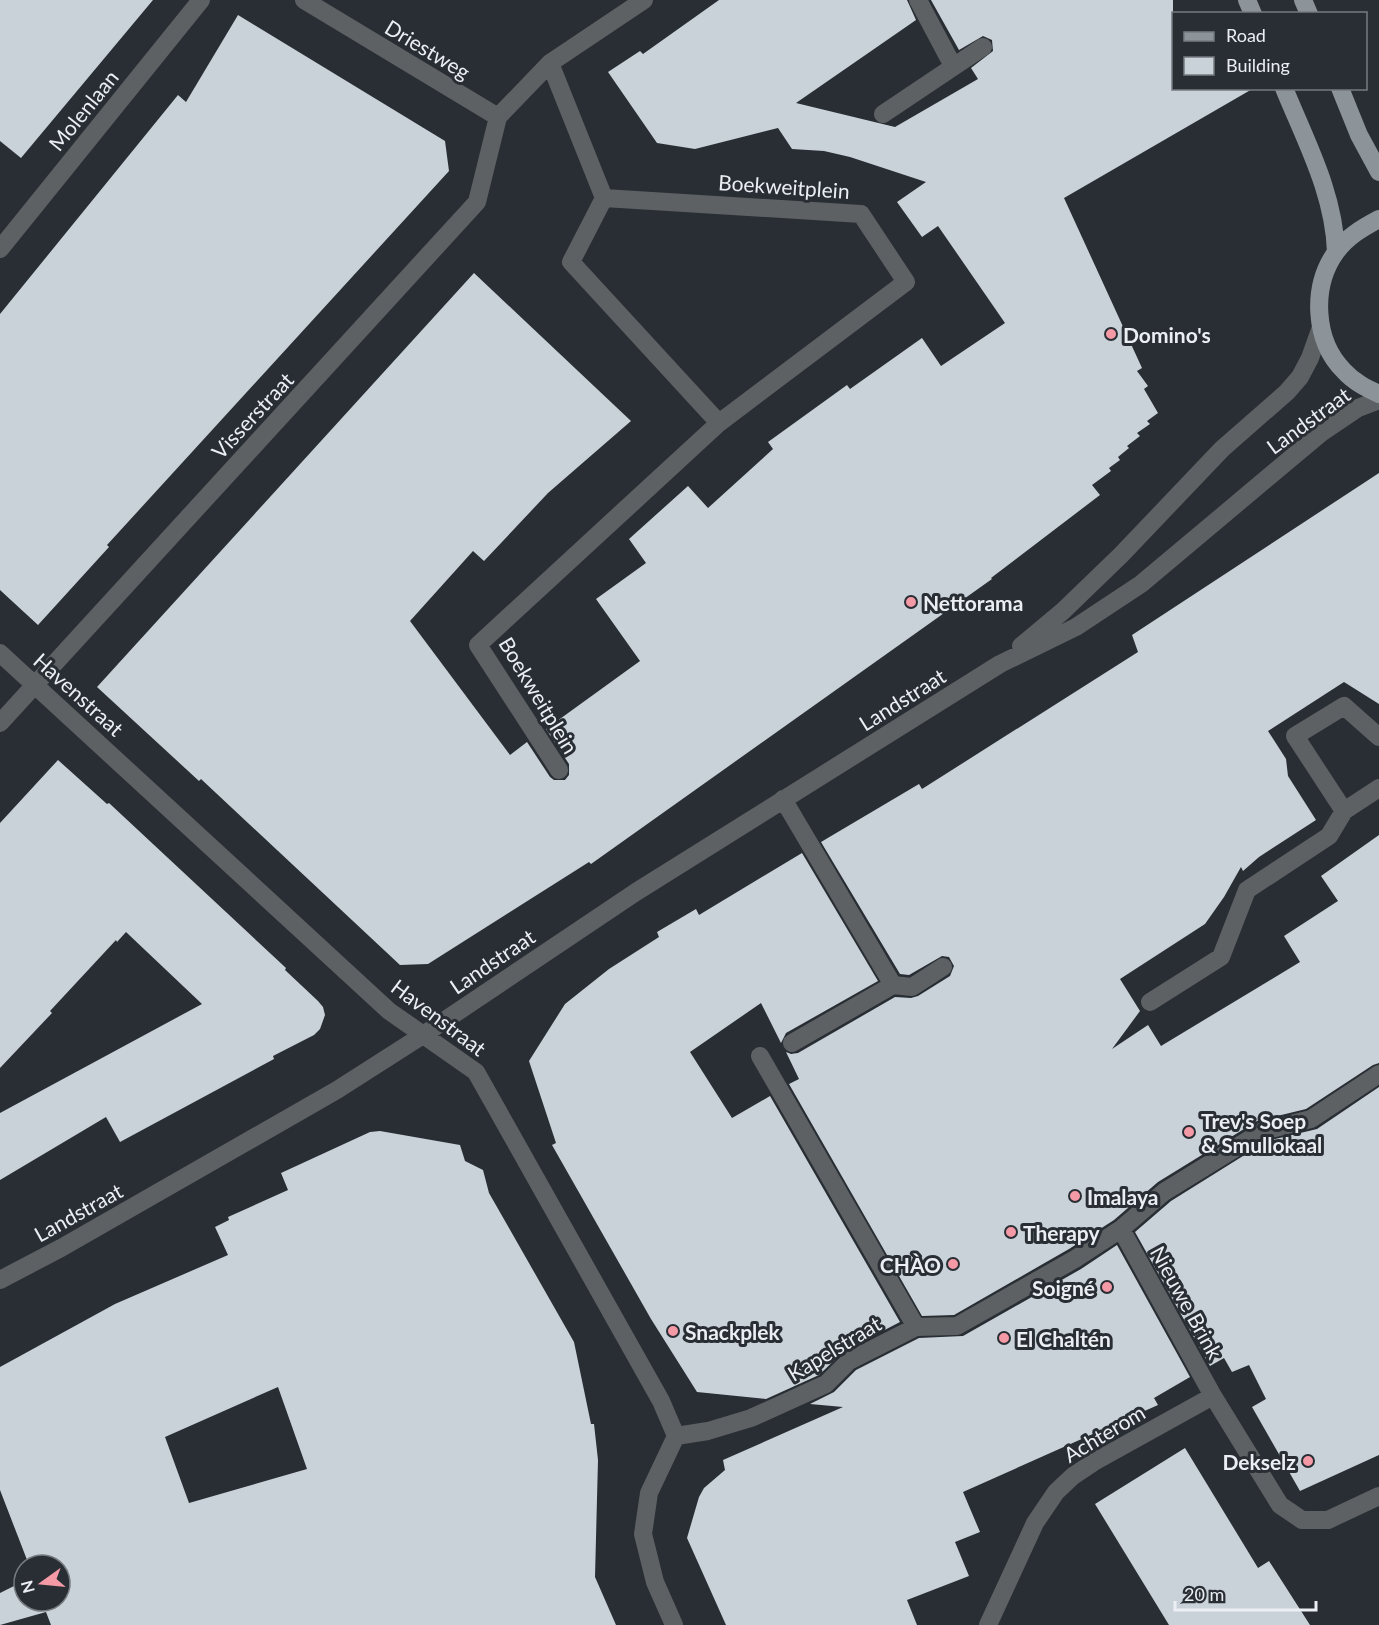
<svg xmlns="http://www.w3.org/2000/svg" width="1379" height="1625" viewBox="0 0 1379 1625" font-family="Lato,sans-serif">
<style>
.building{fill:#cad2d9;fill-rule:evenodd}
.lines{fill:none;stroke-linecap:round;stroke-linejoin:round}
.minor{stroke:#5d6163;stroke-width:18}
.major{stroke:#8c9399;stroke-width:18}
.poi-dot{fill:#f49aa6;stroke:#282e34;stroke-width:2}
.labels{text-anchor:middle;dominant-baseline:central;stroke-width:6;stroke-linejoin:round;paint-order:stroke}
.street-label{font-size:21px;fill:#ebeff3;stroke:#282e34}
.poi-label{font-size:21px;font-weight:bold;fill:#ebeff3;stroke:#282e34;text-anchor:start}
</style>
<rect width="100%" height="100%" fill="#282e34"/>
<path class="building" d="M0 0H153L21 158 0 141Z
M719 0H907L916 20 796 103 895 127 978 79 971 68 993 51 992 40 983 36 959 50 931 0H1173V88H1254L1064 198 1142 368 1137 371 1148 386 1144 389 1158 413 1147 421 1150 424 1137 433 1140 436 1127 446 1129 448 1118 457 1120 460 1109 468 1111 471 1092 485 1100 495 991 578 992 579 591 864 589 862 428 964 400 965 201 779 199 781 97 687 474 273 631 421 548 493 484 561 473 551 410 621 510 755 527 742 550 777 554 780H565L569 775V764L546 729 640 661 596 599 646 563 629 539 688 486 708 508 773 449 768 442 847 385 850 389 922 338 941 366 1005 323 938 226 922 237 897 202 926 182 850 157 824 151 792 149 778 128 695 149 657 143 608 72 640 51 643 54Z
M238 15 445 141 449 171 107 545 109 547 38 625 0 590V314L178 95 186 102Z
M1379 473V704L1344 682 1268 731 1286 759 1288 776 1316 820 1259 857 1243 871 1241 867 1224 897 1205 924 1120 979 1140 1011 1112 1049 1148 1025 1161 1046 1300 962 1284 936 1338 901 1321 876 1379 835V1063L1373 1065 1306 1109 1257 1121 1158 1182 1114 1220 1069 1249 954 1315 922 1316 789 1084 799 1079 786 1052 791 1054 798 1053 895 997 911 998 918 996 950 976 954 966 949 957 942 956 909 975 900 974 821 842 919 784 922 789 1138 652 1132 635Z
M58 760 107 804 109 803 286 968 285 970 318 1001 323 1007 325 1015 320 1029 314 1035 273 1056 274 1059 120 1142 106 1117 0 1180V1113L202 1004 126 932 117 942 116 940 50 1011 52 1013 0 1068V823Z
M802 853 878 981 786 1033 781 1043 761 1003 690 1052 732 1118 770 1096 900 1322 844 1351 819 1375 766 1399 697 1392 651 1319 552 1145 556 1143 529 1061 565 1004 609 969 659 937 657 932 696 909 699 915Z
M1379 1087V1455L1300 1491 1252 1407 1266 1399 1249 1365 1232 1372 1224 1358 1210 1366 1135 1232 1171 1201 1267 1141 1317 1129Z
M380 1131 460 1145 465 1161 483 1170 489 1193 574 1342 591 1424H594L598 1460 595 1577 616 1625H51L46 1612 0 1625V1593L24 1581V1601H60V1565H29L0 1490V1367L115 1304 228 1255 215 1227 229 1220 228 1217 288 1190 281 1173 370 1132ZM278 1387 307 1469 189 1503 165 1437Z
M1117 1245 1190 1377 1154 1398 1158 1405 963 1492 980 1532 955 1542 969 1576 907 1600 917 1625H726L687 1538 699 1497 704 1488 725 1470 723 1460 843 1407 810 1404 834 1392 856 1370 919 1338 963 1336 1081 1269Z
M1185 1448 1258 1568 1269 1561 1310 1625H1169L1095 1504Z"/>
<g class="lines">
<path class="minor" d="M304 0 498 117
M918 0 953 66
M550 63 604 198 861 214 906 282 719 423 478 645 559 770
M883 114 983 47
M604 198 571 262 719 423
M0 249 201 0
M1021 646 1063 611 1121 555 1222 449 1287 392 1300 377 1310 358 1321 327
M0 653 389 1011 476 1072 661 1401 676 1436
M0 723 477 202 498 117 550 63 644 0
M1379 737 1344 706 1295 736 1344 811 1379 788
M783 799 893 985 912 987 943 967
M1150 1002 1221 957 1247 890 1329 836 1344 811
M792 1043 893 985
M760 1056 916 1327
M1121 1229 1213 1396 1280 1505 1302 1520H1328L1379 1496
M0 1280 61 1248 337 1090 423 1035 636 892 1000 664 1076 627 1141 584 1321 433 1358 408 1379 400
M676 1436 708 1431 751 1418 826 1384 849 1361 916 1327 957 1326 1075 1259 1121 1229 1164 1192 1263 1131 1311 1119 1379 1074
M674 1625 655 1582 643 1534 649 1493 676 1436
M988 1625 1035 1523 1056 1492 1073 1476 1094 1462 1213 1396"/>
<path class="major" d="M1247 0 1253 14
M1303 0 1309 14
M1284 88C1306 142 1334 193 1336 252
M1340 88 1359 135 1379 172
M1379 219C1362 228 1347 237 1336 252 1311 287 1314 341 1344 371 1354 382 1366 388 1379 394"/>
</g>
<g class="poi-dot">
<circle cx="1111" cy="334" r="6"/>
<circle cx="911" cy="602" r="6"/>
<circle cx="1189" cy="1132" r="6"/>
<circle cx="1075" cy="1196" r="6"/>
<circle cx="1011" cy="1232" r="6"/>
<circle cx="953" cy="1264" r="6"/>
<circle cx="1107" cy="1287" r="6"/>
<circle cx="673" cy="1331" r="6"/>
<circle cx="1004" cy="1338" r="6"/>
<circle cx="1308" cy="1461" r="6"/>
</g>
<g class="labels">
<g class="street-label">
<text transform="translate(428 49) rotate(31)">Driestweg</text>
<text transform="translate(83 110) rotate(-51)">Molenlaan</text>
<text transform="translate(784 186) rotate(4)">Boekweitplein</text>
<text transform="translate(252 415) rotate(-47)">Visserstraat</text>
<text transform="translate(1308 420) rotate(-36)">Landstraat</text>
<text transform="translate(79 694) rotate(42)">Havenstraat</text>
<text transform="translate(539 695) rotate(59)">Boekweitplein</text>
<text transform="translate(902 699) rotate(-32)">Landstraat</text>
<text transform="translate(492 961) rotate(-34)">Landstraat</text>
<text transform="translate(439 1017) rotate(37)">Havenstraat</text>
<text transform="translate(78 1212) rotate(-29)">Landstraat</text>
<text transform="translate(1187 1302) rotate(61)">Nieuwe Brink</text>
<text transform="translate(834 1348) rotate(-31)">Kapelstraat</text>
<text transform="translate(1104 1433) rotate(-31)">Achterom</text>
</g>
<g class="poi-label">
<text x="1123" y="334">Domino's</text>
<text x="923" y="602">Nettorama</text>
<text x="1201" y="1120">Trev's Soep<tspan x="1201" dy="24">&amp; Smullokaal</tspan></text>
<text x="1087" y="1196">Imalaya</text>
<text x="1023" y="1232">Therapy</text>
<text x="941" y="1264" text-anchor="end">CHÀO</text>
<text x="1095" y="1287" text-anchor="end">Soigné</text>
<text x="685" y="1331">Snackplek</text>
<text x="1016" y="1338">El Chaltén</text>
<text x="1296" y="1461" text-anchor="end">Dekselz</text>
</g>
</g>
<rect x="1172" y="12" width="195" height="78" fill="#282e34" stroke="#767b80" stroke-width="1.5"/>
<rect x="1184" y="32" width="30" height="9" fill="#8c9399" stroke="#767b80" stroke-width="1.5"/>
<text x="1226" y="42" font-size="18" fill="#ebeff3">Road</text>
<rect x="1184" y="57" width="30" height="18" fill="#cad2d9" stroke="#767b80" stroke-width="1.5"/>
<text x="1226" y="72" font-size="18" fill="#ebeff3">Building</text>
<g transform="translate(42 1583) rotate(255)"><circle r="28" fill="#282e34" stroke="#767b80" stroke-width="1.5"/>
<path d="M0-4.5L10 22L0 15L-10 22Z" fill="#f49aa6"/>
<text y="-9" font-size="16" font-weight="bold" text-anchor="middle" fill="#ebeff3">N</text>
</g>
<path d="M1175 1601v9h141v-9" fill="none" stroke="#ebeff3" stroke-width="3"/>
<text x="1184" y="1601" font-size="18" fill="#ebeff3" stroke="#282e34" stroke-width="4.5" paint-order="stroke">20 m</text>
</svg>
